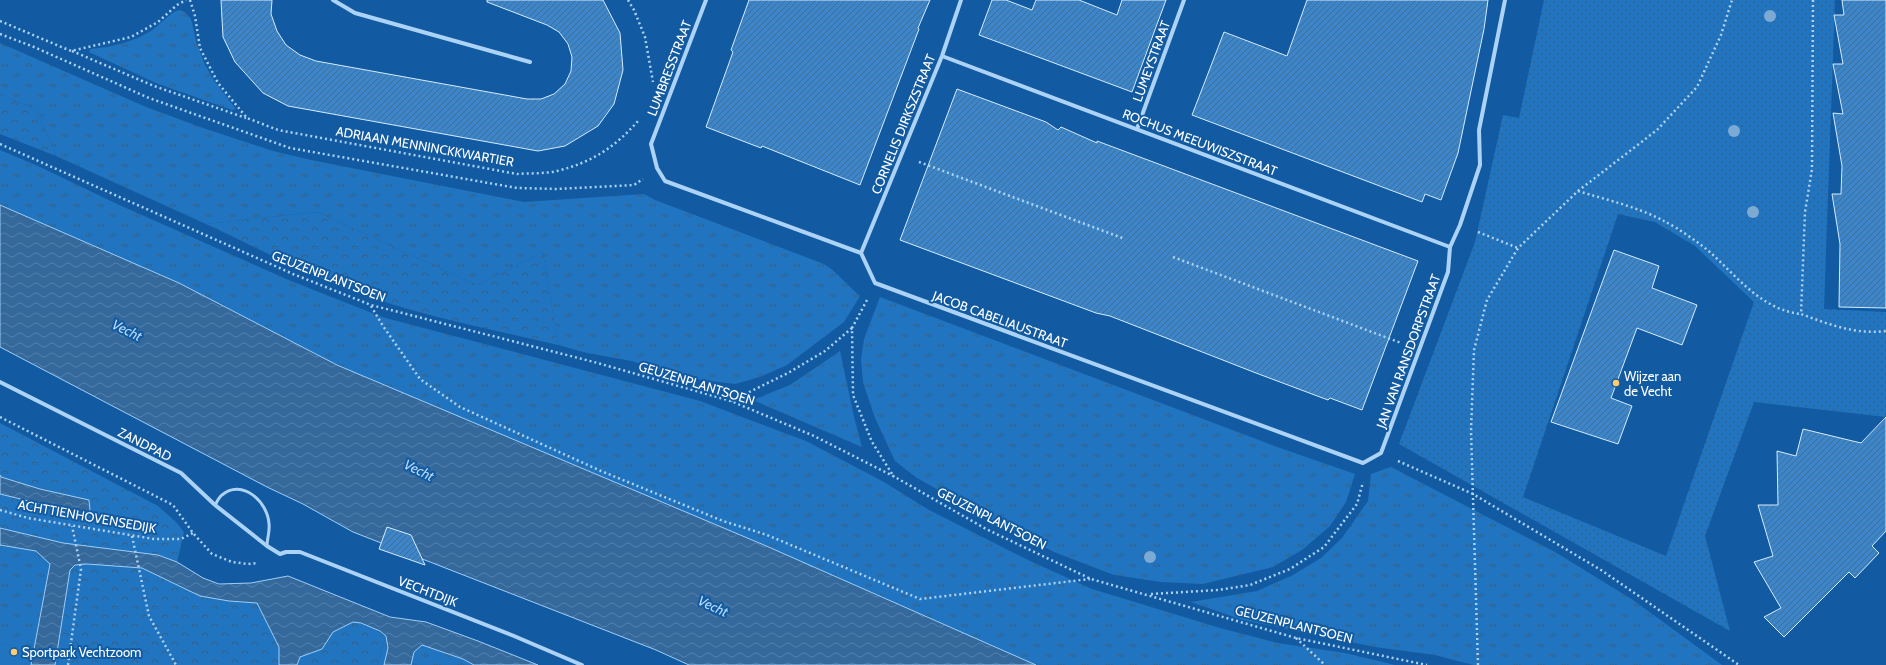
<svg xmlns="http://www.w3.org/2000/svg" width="1886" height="665" viewBox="0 0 1886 665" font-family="Cabin,sans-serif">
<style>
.grass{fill:url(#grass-tufts)}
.forest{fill:url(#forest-crowns)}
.park{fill:url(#park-dots);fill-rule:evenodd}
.pitch{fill:#2174bf}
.water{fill:url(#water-waves);stroke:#9ecef8}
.building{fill:url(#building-hatch);stroke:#d5ebfe}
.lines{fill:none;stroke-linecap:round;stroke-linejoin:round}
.path{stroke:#acd2f5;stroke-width:2.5;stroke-dasharray:2 3;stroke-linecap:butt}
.service{stroke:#acd2f5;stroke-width:3}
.minor{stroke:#acd2f5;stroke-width:4}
.tree{fill:#7daad5}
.poi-dot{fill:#ffcb70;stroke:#125ba2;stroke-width:1.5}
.labels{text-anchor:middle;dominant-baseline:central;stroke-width:4;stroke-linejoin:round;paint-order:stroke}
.street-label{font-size:13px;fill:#fff;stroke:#125ba2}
.poi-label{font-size:13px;fill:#fff;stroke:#125ba2;text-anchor:start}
.water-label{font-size:14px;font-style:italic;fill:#b9dcfb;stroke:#125ba2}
</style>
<defs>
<pattern id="grass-tufts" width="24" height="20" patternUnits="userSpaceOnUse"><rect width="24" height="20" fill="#2174bf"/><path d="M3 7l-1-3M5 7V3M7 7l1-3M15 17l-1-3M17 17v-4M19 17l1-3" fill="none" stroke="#366086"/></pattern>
<pattern id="forest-crowns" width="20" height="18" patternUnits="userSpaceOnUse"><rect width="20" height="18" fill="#2174bf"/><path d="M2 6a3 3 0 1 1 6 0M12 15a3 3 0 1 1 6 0" fill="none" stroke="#366086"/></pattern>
<pattern id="park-dots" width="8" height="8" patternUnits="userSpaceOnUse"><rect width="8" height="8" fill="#2174bf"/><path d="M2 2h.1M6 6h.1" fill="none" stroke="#366086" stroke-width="1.8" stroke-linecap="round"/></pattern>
<pattern id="water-waves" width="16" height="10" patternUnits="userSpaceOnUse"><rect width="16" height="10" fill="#35699c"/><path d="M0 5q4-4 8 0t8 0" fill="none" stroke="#5380ab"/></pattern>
<pattern id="building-hatch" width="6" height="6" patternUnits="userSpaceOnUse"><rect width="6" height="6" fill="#3b85c8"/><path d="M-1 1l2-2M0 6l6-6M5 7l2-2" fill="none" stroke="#426e96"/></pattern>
</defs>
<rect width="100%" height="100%" fill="#125ba2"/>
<path class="grass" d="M179 10 185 12 191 19 196 41 205 65 215 82 236 109 232 110 156 83 89 52 91 49C112 47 133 42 151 31 160 25 169 13 179 10Z
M0 43 146 107 203 128 273 151 311 160 524 202 644 194 655 200 824 264C837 272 847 285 860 296L844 322 787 365 760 377 735 384 679 377 632 361 587 353 558 345 543 252 477 285 317 212 206 224 56 156 37 110 0 94Z
M0 150 38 166 117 204 291 281 382 317 700 401 806 441 884 482 929 510 1028 560 1092 589 1220 628 1278 643 1345 653 1395 665H1036L764 545 337 365 179 283 0 205Z
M880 297 1280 448 1355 474 1346 502 1330 526 1302 550 1273 567 1203 584 1161 582 1114 575 1054 552 995 522 917 478 895 461 875 418 863 382 861 360 864 339Z
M840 351 854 417 862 447 753 400 790 385Z
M1391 467 1555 552 1633 600 1722 665H1473L1435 655 1375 647 1243 620 1191 602 1257 591 1293 575 1321 558 1342 538 1368 501 1371 474Z
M0 545 36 551 50 564 31 665 0 661Z
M386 636 388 648 384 665H377Z
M422 645 463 659 474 665H411L414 652Z"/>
<path class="forest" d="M0 94 37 110 56 156 0 134Z
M317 212 477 285 543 252 558 345C495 330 431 318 370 297 313 278 260 249 206 224Z
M0 423 158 506 176 522 184 532 177 562 158 555 63 543 0 528Z
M87 564 142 568 171 581 229 601 257 603 279 647V665H57L56 662 70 570 75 565Z
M353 622C365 623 376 629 386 636L377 665H297L300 657 322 649 333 632Z"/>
<path class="park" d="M1544 0H1835L1824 309 1886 312V417L1754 402 1705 536 1730 631 1399 444 1475 242 1503 115 1519 118ZM1618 214 1655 222 1695 246 1754 302 1666 556 1523 497Z"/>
<path class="pitch" d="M0 642 56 662 62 665H0Z"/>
<path class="water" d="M0 205 179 283 337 365 764 545 1036 665H689L656 650 353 532 303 504 267 487 0 347Z
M0 475 1 477 40 489 89 500 90 510 86 515 0 494Z
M0 528 63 543 158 555 177 562 203 578 219 584 251 583 288 576 390 617 426 622 478 641 538 665H474L463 659 422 645 414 652 411 665H384L388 648 386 636 380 631 361 623 353 622 333 632 322 649 300 657 297 665H279V647L257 603 229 601 200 596 142 568 87 564 75 565 70 570 55 665H31L50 564 36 551 0 545Z"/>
<path class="building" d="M221 0H272L271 14 277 31 286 45 300 55 316 61 527 99H541L554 94 565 84 571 71 572 57 568 44 559 32 547 25 487 2V0H603L620 33 623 70 614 104 598 126 565 146 538 151 288 106 263 93 235 62 223 37Z
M749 0H930L918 28 919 29 860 185 762 146 761 148 706 127 733 52 731 50Z
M992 0H1006L1032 10 1036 0H1079L1117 15 1122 0H1166L1132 92 979 35Z
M1307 0H1488L1484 29 1458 153 1441 200 1425 194 1422 202 1192 115 1224 32 1287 56Z
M1842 0H1886V308L1839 307 1840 244 1832 194H1841L1842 166 1833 113 1843 114 1833 64H1843L1834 15H1844Z
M957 89 1046 122 1058 130 1061 127 1097 143V141L1418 261 1362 410 1330 398 1328 400 1256 373 1110 316 1096 313 900 240Z
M1614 250 1659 266 1652 288 1697 305 1682 345 1637 328 1611 398 1632 406 1618 444 1551 422Z
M1886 417V531L1872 546 1879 553 1855 578 1849 572 1784 637 1764 617 1781 608 1754 562 1773 556 1758 505H1778L1777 451 1796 456 1803 429 1861 443Z
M387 527 411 535 425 565 379 549Z"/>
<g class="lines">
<path class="path" d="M190 0 195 16 200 48 218 83 247 118 278 130 517 174C529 173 544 174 557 171 593 162 615 147 639 120
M628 0 634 10 645 37 653 82
M1813 0 1812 169 1805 212 1801 314C1828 324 1856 335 1886 331
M0 21 71 51 131 37 158 22 177 5 186 0
M0 34 34 47 149 98 290 148 517 188 557 189 634 185 643 179
M72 51 154 86 246 118
M0 144 293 274 371 305 594 362 731 401 814 436 895 477 986 529 1091 579 1296 638 1427 665
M919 162 1125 239
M1578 191C1607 200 1638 207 1664 221 1678 228 1701 244 1712 254 1739 279 1763 310 1801 314
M1478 232 1518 248
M1173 257 1401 343
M867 300 852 328 853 395 872 442 894 477
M371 306 383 326 420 379 460 407 601 471 723 521 767 535 920 599 1090 579
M731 401 788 373 825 351 852 328
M0 417 173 505 193 533 212 554 232 562 248 564 257 563
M1398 461 1473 494 1601 570 1739 665
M0 510 28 518 154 539H181L193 533
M132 536 149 616 176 665
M1151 594 1218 590 1250 585 1290 569 1324 547 1357 504 1363 482
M1296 638 1325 665
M68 665 81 569 72 526
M1478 665 1471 431 1474 350 1487 300 1518 248 1578 191 1657 130 1697 87 1721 35 1732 0"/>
<path class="service" d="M215 505C217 502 219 497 222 495 242 478 268 502 269 524 270 531 267 539 267 546"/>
<path class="minor" d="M333 0 355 13 530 62
M706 0 651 144 657 168 665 181 861 253 875 283 1363 463 1381 453 1448 272 1450 247 1460 225 1480 165 1479 130 1505 0
M942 56 1450 247
M1137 129 1184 0
M861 253 942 56 961 0
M0 382 181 473 215 505 267 546 280 554 286 552H300L514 636 582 665"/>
</g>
<g class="tree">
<circle cx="1770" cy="16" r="6"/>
<circle cx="1734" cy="131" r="6"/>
<circle cx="1753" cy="212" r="6"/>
<circle cx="1150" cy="557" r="6"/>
</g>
<g class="poi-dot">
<circle cx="1616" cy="383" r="4"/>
<circle cx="14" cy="652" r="4"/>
</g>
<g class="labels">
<g class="street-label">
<text transform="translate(1151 61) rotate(-70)">LUMEYSTRAAT</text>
<text transform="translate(669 68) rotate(-69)">LUMBRESSTRAAT</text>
<text transform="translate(903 124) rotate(-68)">CORNELIS DIRKSZSTRAAT</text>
<text transform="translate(1200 142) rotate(21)">ROCHUS MEEUWISZSTRAAT</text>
<text transform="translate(425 146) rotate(10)">ADRIAAN MENNINCKKWARTIER</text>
<text transform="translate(329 276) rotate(21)">GEUZENPLANTSOEN</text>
<text transform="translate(1000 319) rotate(20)">JACOB CABELIAUSTRAAT</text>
<text transform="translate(1408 351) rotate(-70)">JAN VAN RANSDORPSTRAAT</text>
<text transform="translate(697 383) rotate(17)">GEUZENPLANTSOEN</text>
<text transform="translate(145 444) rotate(27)">ZANDPAD</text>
<text transform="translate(87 516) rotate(10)">ACHTTIENHOVENSEDIJK</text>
<text transform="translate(992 518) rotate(27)">GEUZENPLANTSOEN</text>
<text transform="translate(428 591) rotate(21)">VECHTDIJK</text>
<text transform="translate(1294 624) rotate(14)">GEUZENPLANTSOEN</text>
</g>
<g class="poi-label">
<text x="1624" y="376">Wijzer aan<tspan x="1624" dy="15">de Vecht</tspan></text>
<text x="22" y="652">Sportpark Vechtzoom</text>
</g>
<g class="water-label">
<text transform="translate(127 330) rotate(26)">Vecht</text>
<text transform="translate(419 470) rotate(26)">Vecht</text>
<text transform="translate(713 606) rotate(25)">Vecht</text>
</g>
</g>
</svg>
